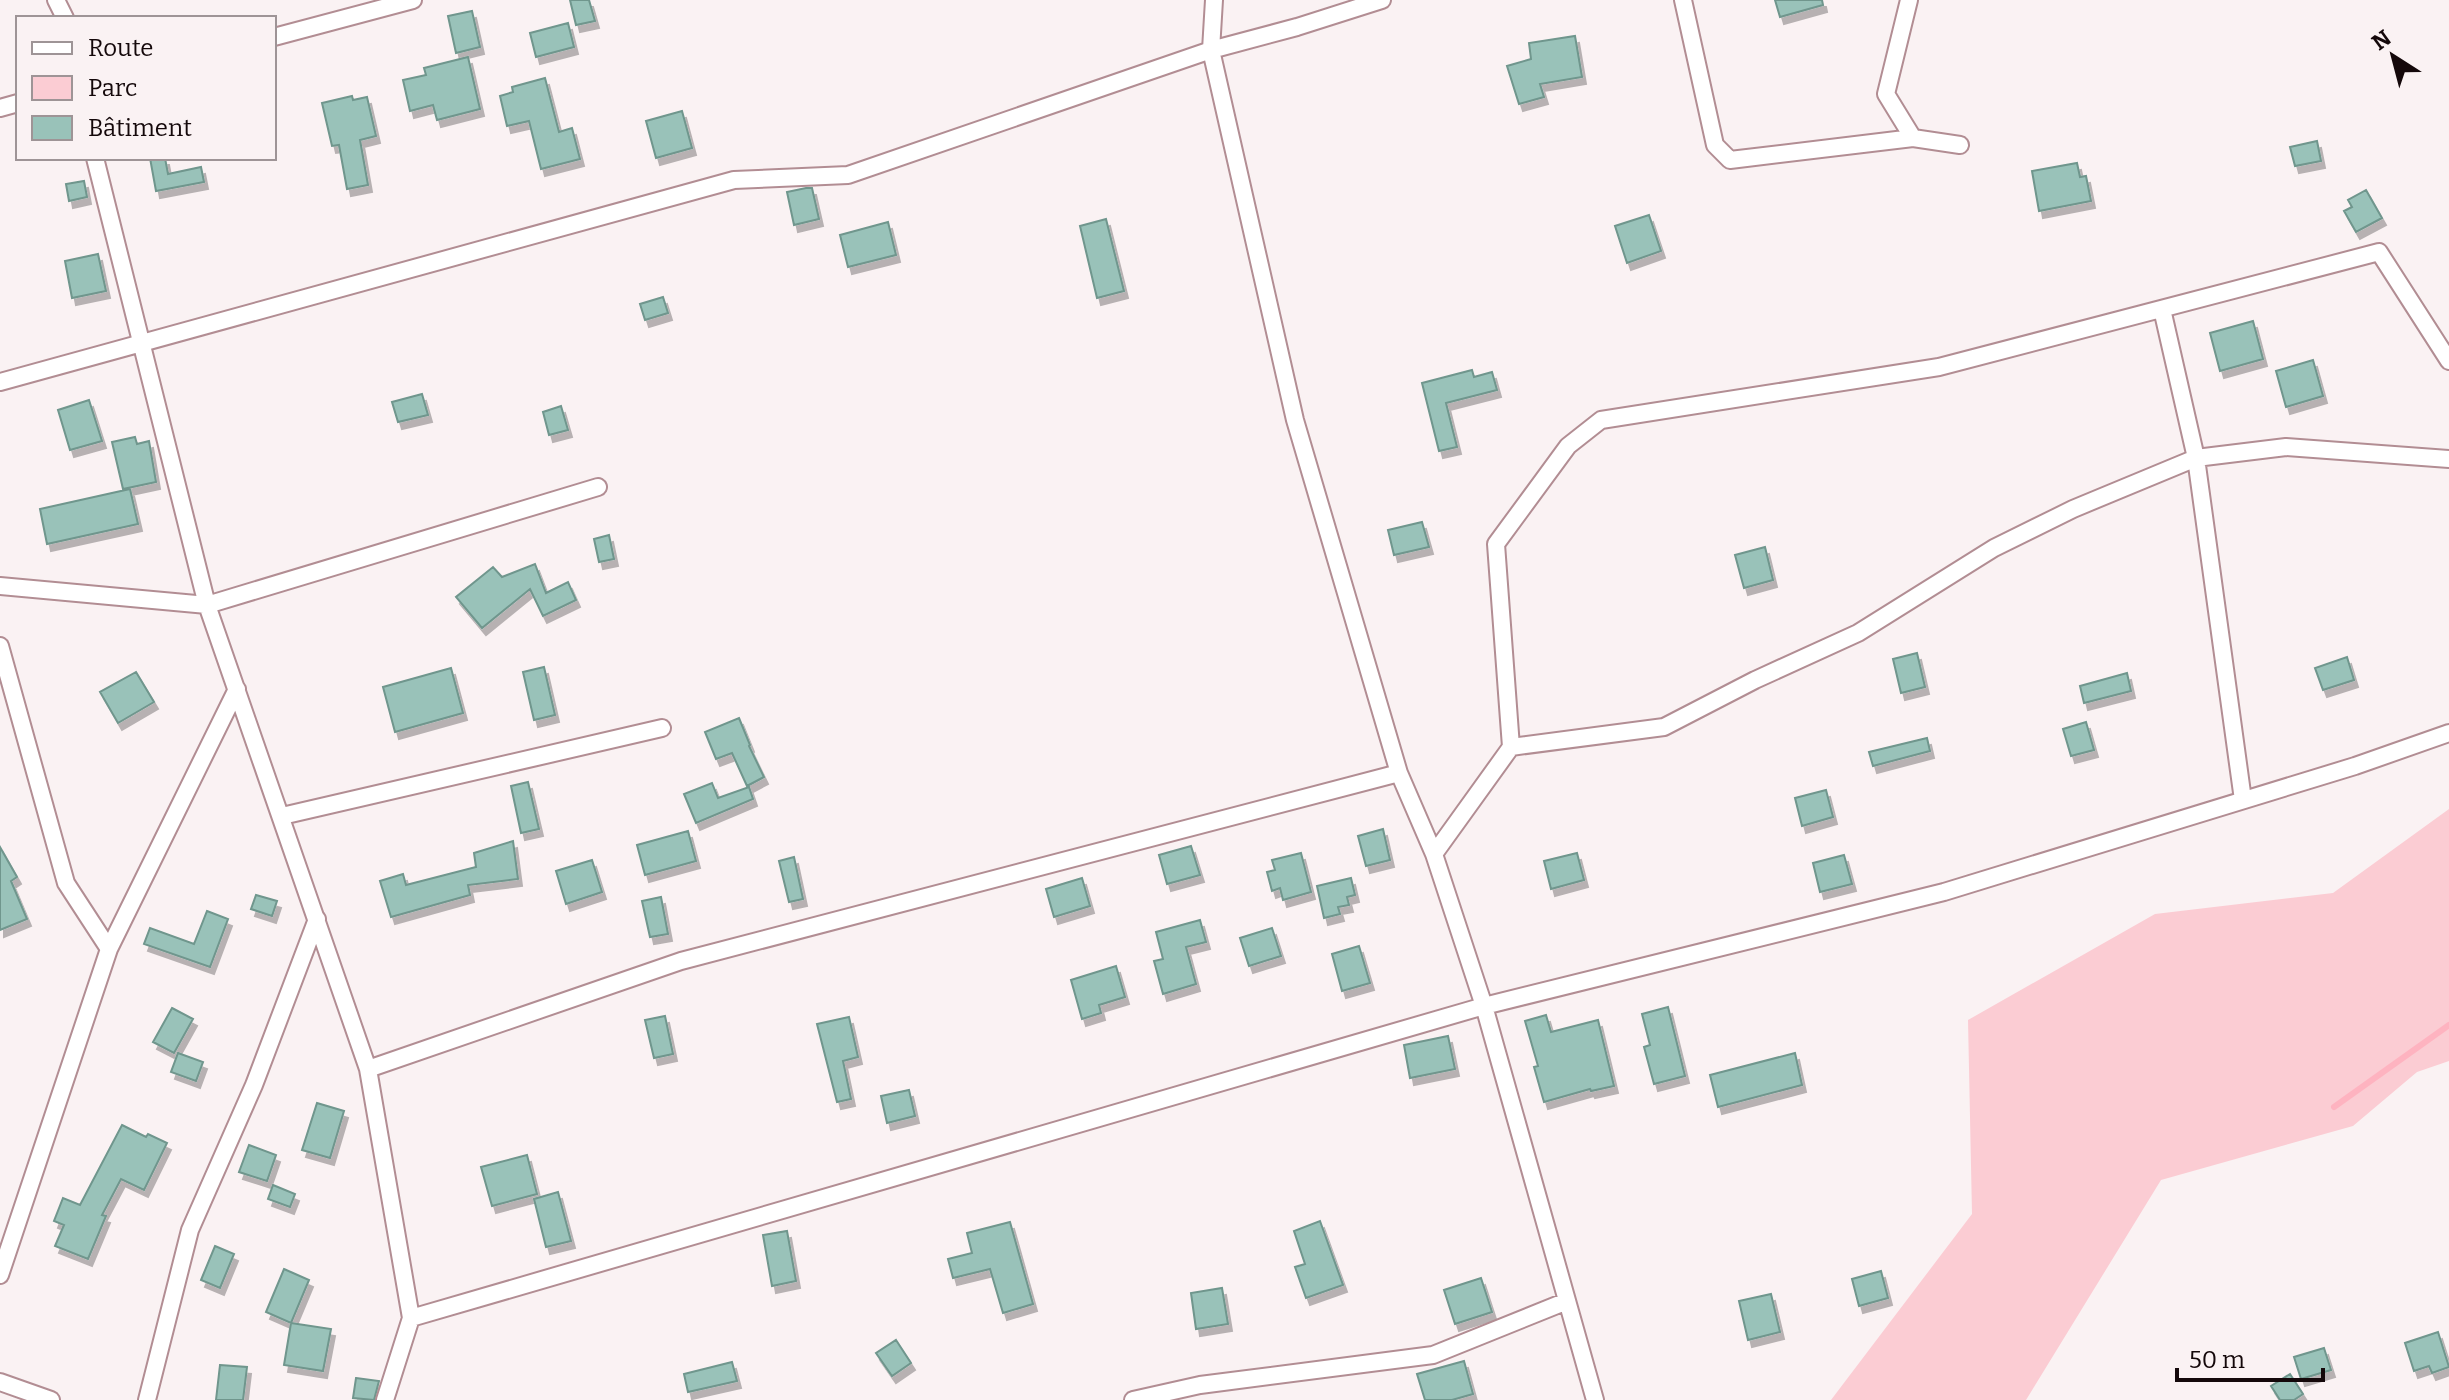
<svg xmlns="http://www.w3.org/2000/svg" width="2449" height="1400" viewBox="0 0 2449 1400" font-family="Bitter,serif">
<style>
.green{fill:#fbccd3}
.lines{fill:none;stroke-linecap:round;stroke-linejoin:round}
.stream{stroke:#feb3c0;stroke-width:6}
.building{fill:#99c2b9;stroke:#6f968d;stroke-width:2;filter:url(#shadow)}
.street-casing{stroke:#b28d93;stroke-width:20}
.street{stroke:#fff;stroke-width:16}
</style>
<defs>
<filter id="shadow"><feDropShadow dx="4" dy="7" stdDeviation="0" flood-color="#0004"/></filter>
</defs>
<rect width="100%" height="100%" fill="#faf2f3"/>
<path class="green" d="M2449 809V1061L2417 1072 2353 1126 2161 1180 2026 1400H1831L1972 1214 1968 1020 2155 914 2333 893Z"/>
<g class="lines">
<path class="stream" d="M2334 1107 2449 1025"/>
</g>
<path class="building" d="M570 0H589L595 21 576 25Z
M1775 0H1822L1823 5 1780 17Z
M472 11 480 47 456 53 448 16Z
M568 23 574 47 536 57 530 33Z
M1575 36 1582 77 1540 84 1544 97 1519 104 1507 66 1531 59 1529 43Z
M468 57 480 109 437 120 433 105 410 111 403 80 426 75 424 68Z
M545 78 559 132 572 128 580 159 541 169 529 121 507 126 500 96 513 92 512 87Z
M352 96 353 100 367 97 376 136 360 140 368 185 347 189 339 145 332 146 322 103Z
M682 111 692 148 656 158 646 121Z
M2317 141 2321 161 2295 166 2290 147Z
M150 158H165L168 174 201 167 204 182 156 191Z
M2077 163 2080 177 2086 176 2091 201 2039 211 2032 171Z
M84 181 87 197 69 201 66 184Z
M806 188H812L819 219 794 225 787 192Z
M2366 190 2382 218 2356 232 2344 211 2352 207 2348 200Z
M1649 215 1661 251 1627 263 1615 226Z
M1106 219 1124 291 1097 298 1080 226Z
M888 222 896 255 848 267 840 235Z
M98 254 106 291 72 298 65 261Z
M663 297 668 313 645 320 640 304Z
M2253 321 2263 359 2220 371 2210 333Z
M2313 360 2323 396 2286 407 2276 371Z
M1472 370 1474 377 1492 372 1497 390 1446 403 1457 447 1439 451 1422 383Z
M422 394 428 415 398 422 392 402Z
M89 400 102 441 70 450 58 410Z
M561 406 568 430 549 435 543 412Z
M135 437 137 444 149 441 156 482 123 489 112 442Z
M130 489 138 524 47 544 40 509Z
M1422 522 1429 547 1394 555 1388 530Z
M609 535 614 559 599 562 594 539Z
M1765 547 1773 580 1744 588 1735 555Z
M535 564 546 593 568 582 576 600 543 616 530 589 482 628 456 597 493 567 502 577Z
M1917 653 1925 687 1901 693 1893 659Z
M2347 657 2354 680 2323 690 2315 668Z
M544 667 555 715 534 720 523 672Z
M451 668 463 713 395 732 383 687Z
M136 672 154 702 118 723 100 692Z
M2127 673 2131 691 2084 703 2080 686Z
M739 718 750 745 749 746 764 777 747 786 732 753 716 759 705 732Z
M2086 722 2094 750 2071 756 2063 729Z
M1927 738 1930 751 1873 766 1869 752Z
M528 782 539 829 521 833 511 786Z
M712 783 718 798 749 787 753 799 696 823 684 794Z
M1826 790 1833 817 1802 826 1795 798Z
M1383 829 1390 860 1366 866 1358 836Z
M688 831 696 861 645 875 637 845Z
M513 841 518 879 468 885 470 895 391 917 380 881 403 874 406 885 476 867 474 853Z
M1191 846 1200 875 1167 884 1159 855Z
M0 847 17 877 11 881 27 919 0 930Z
M1301 853 1311 892 1283 900 1280 888 1272 891 1267 872 1275 870 1272 860Z
M1577 853 1584 880 1551 889 1544 861Z
M1844 855 1852 884 1820 892 1813 863Z
M794 857 803 899 789 902 779 861Z
M592 860 602 892 566 904 556 871Z
M1082 878 1090 906 1054 917 1046 889Z
M1351 878 1355 895 1347 897 1349 905 1338 907 1340 914 1324 918 1317 886Z
M256 895 277 901 272 916 251 909Z
M661 897 668 934 650 937 642 901Z
M207 911 228 919 210 967 144 944 150 928 194 944Z
M1200 920 1206 942 1186 947 1196 984 1163 994 1154 961 1163 959 1156 932Z
M1272 928 1281 956 1249 966 1240 938Z
M1359 946 1370 983 1342 991 1332 954Z
M1116 966 1125 997 1099 1005 1101 1013 1082 1019 1071 980Z
M1668 1007 1685 1076 1654 1084 1644 1047 1650 1045 1642 1014Z
M172 1008 193 1019 174 1053 153 1042Z
M1546 1015 1551 1032 1598 1020 1614 1086 1591 1091 1590 1089 1544 1102 1534 1067 1538 1066 1525 1021Z
M665 1016 673 1054 654 1058 645 1020Z
M849 1017 858 1057 843 1061 851 1099 837 1102 817 1024Z
M1448 1036 1455 1069 1410 1078 1404 1045Z
M178 1053 203 1062 196 1081 171 1072Z
M1795 1053 1802 1085 1718 1107 1710 1075Z
M909 1090 915 1116 887 1123 881 1096Z
M317 1103 344 1111 330 1158 302 1150Z
M122 1125 146 1137 148 1134 167 1143 144 1190 121 1179 102 1215 106 1216 88 1259 55 1246 64 1225 54 1221 63 1198 80 1205Z
M249 1145 276 1155 267 1181 239 1172Z
M527 1155 537 1194 492 1206 481 1167Z
M273 1185 295 1194 290 1207 268 1199Z
M558 1192 571 1241 546 1247 534 1199Z
M1320 1221 1343 1285 1306 1298 1295 1267 1305 1264 1294 1231Z
M1010 1222 1033 1304 1003 1313 990 1269 953 1278 948 1259 972 1253 967 1233Z
M787 1231 796 1281 772 1286 763 1235Z
M215 1246 234 1254 220 1288 201 1280Z
M284 1269 309 1280 291 1323 266 1312Z
M1881 1271 1888 1298 1859 1306 1852 1279Z
M1481 1278 1492 1312 1455 1324 1444 1290Z
M1222 1288 1228 1324 1196 1329 1191 1293Z
M1771 1294 1780 1332 1748 1340 1739 1301Z
M291 1323 331 1329 323 1371 284 1365Z
M2438 1332 2449 1367 2432 1373 2429 1366 2414 1371 2405 1343Z
M896 1340 911 1363 892 1376 876 1353Z
M2324 1348 2331 1370 2301 1379 2294 1357Z
M1464 1361 1473 1394 1452 1400H1425L1417 1374Z
M732 1362 737 1381 688 1392 684 1374Z
M220 1365 247 1367 243 1400H216Z
M2290 1374 2303 1394 2294 1400H2280L2271 1386Z
M356 1378 379 1381 374 1400 353 1398Z"/>
<g class="lines">
<defs>
<path id="street" d="M56 0 65 18
M1214 0 1211 50 1295 420 1399 773 1434 854 1484 1006 1595 1400
M1683 0 1715 145 1730 160 1913 138
M1909 0 1886 94 1913 138 1960 145
M274 37 413 0
M0 108 18 103
M95 158 207 605 368 1069 411 1318 385 1400
M2162 309 2196 458 2243 800
M0 382 734 180 848 175 1211 50 1297 27 1382 0
M0 586 207 605 598 487
M0 646 66 883 109 949
M1511 747 1664 727 1755 680 1858 633 1994 548 2073 509 2196 458 2286 447 2449 459
M282 816 662 728
M1434 854 1511 747 1496 544 1568 446 1601 420 1939 367 2379 252 2449 361
M368 1069 681 961 1399 773
M0 1275 109 949 237 689
M411 1318 1484 1006 1944 892 2355 766 2449 733
M0 1382 51 1400
M147 1400 190 1230 254 1085 317 919
M1133 1400 1200 1385 1433 1355 1567 1301"/>
</defs>
<use href="#street" class="street-casing"/>
<use href="#street" class="street"/>
</g>
<rect x="16" y="16" width="260" height="144" fill="#faf2f3" stroke="#9e9496" stroke-width="2"/>
<rect x="32" y="42" width="40" height="12" fill="#ffffff" stroke="#9e9496" stroke-width="2"/>
<text x="88" y="56" font-size="24" fill="#14080a">Route</text>
<rect x="32" y="76" width="40" height="24" fill="#fbccd3" stroke="#9e9496" stroke-width="2"/>
<text x="88" y="96" font-size="24" fill="#14080a">Parc</text>
<rect x="32" y="116" width="40" height="24" fill="#99c2b9" stroke="#9e9496" stroke-width="2"/>
<text x="88" y="136" font-size="24" fill="#14080a">Bâtiment</text>
<g transform="translate(2393 56) rotate(324)" stroke="#faf2f3" stroke-width="6" paint-order="stroke">
<path d="M0-6L14 30L0 20L-14 30Z" fill="#14080a"/>
<text y="-12" font-size="22" font-weight="bold" text-anchor="middle" fill="#14080a">N</text>
</g>
<path d="M2177 1368v12h146v-12" fill="none" stroke="#14080a" stroke-width="4"/>
<text x="2189" y="1368" font-size="24" fill="#14080a" stroke="#faf2f3" stroke-width="6" paint-order="stroke">50 m</text>
</svg>
